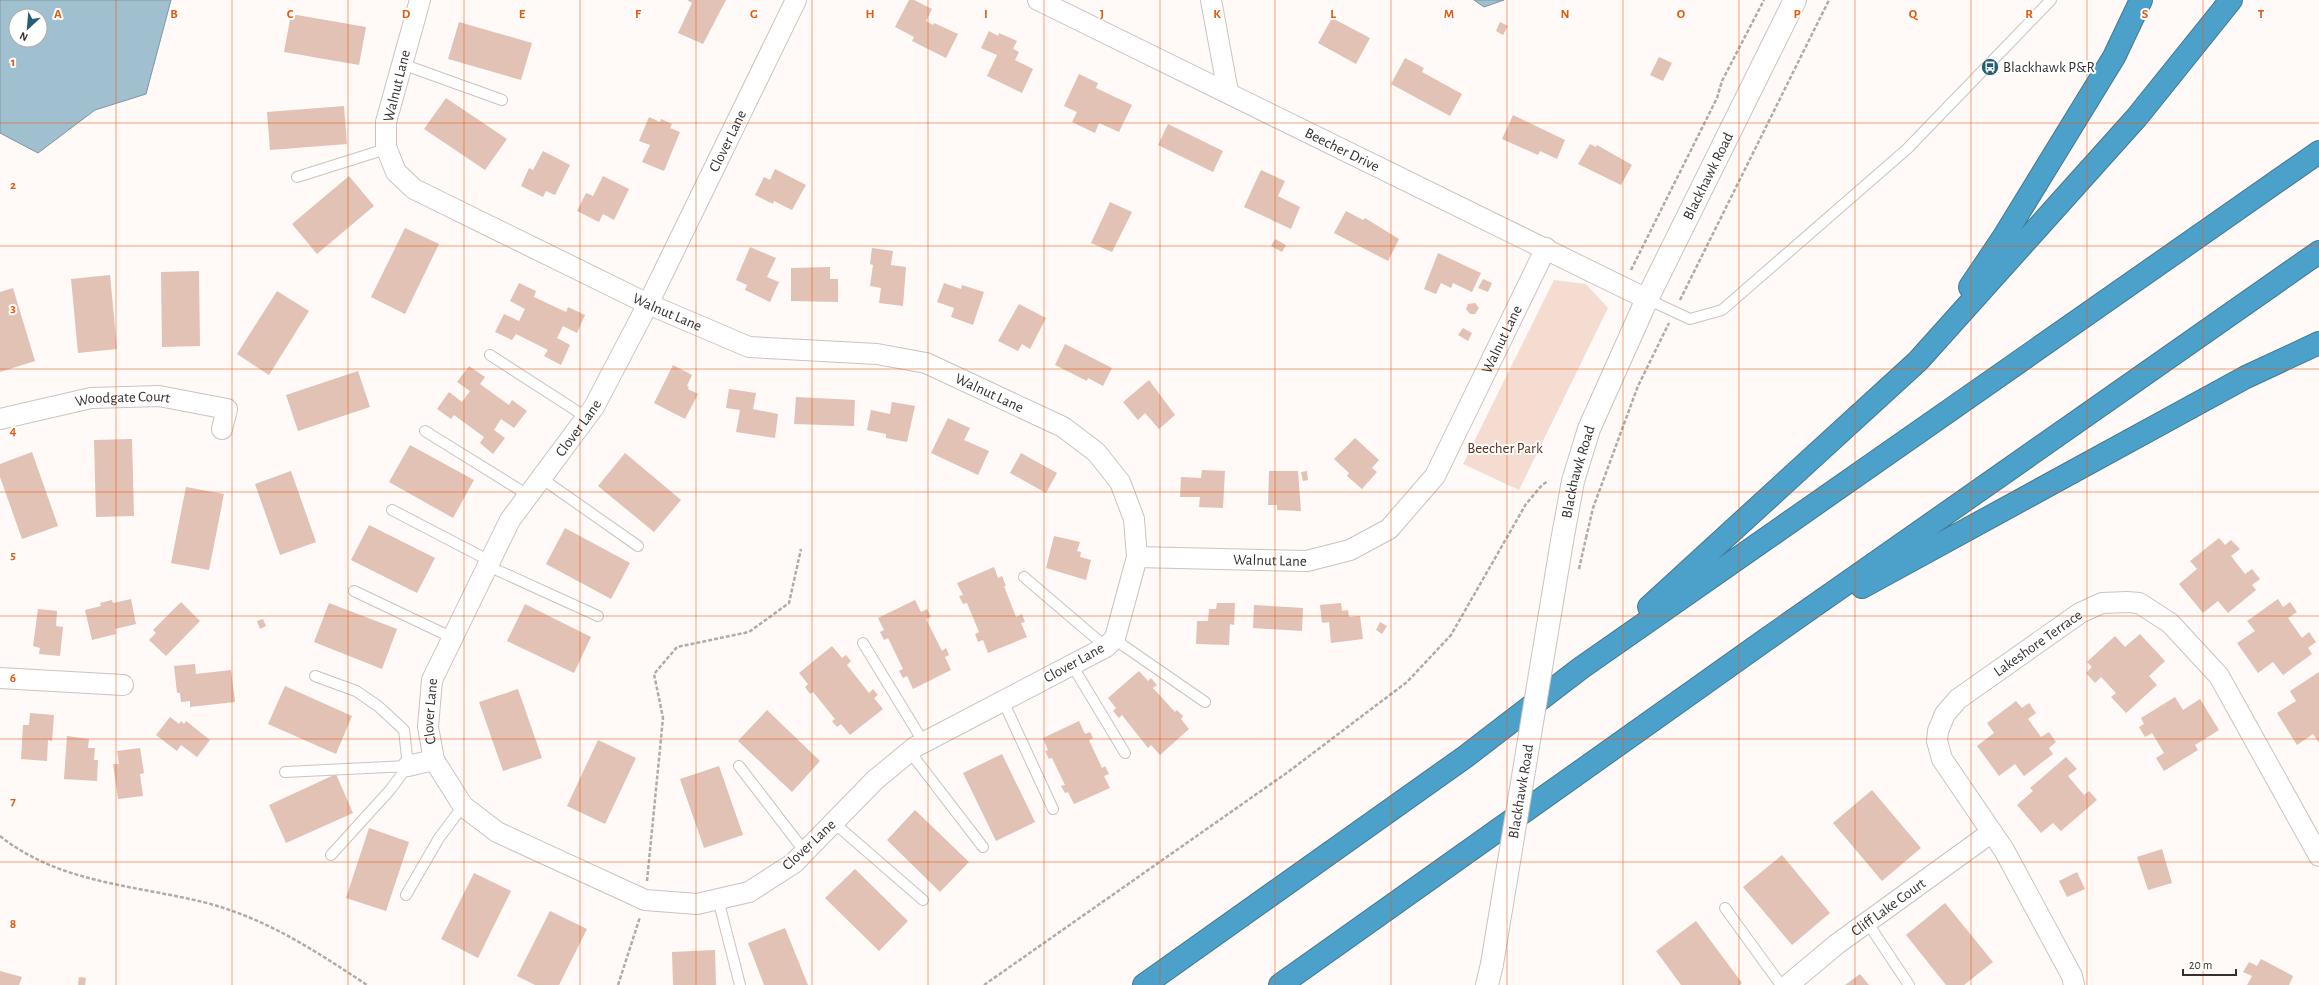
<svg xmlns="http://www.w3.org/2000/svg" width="2319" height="985" viewBox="0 0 2319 985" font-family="'Alegreya Sans',sans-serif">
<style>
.green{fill:#f5dcd1}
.water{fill:#a0c0d0;stroke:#7f959f;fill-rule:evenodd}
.building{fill:#e2c2b4}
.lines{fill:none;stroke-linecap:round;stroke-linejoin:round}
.lane-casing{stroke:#ccc3bf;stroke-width:12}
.street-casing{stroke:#ccc3bf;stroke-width:22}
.secondary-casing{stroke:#ccc3bf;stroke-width:24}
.highway-casing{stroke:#437993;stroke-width:24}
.path{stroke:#b0acaa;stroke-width:2.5;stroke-dasharray:4 2;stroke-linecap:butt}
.lane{stroke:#fff;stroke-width:10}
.street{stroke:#fff;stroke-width:20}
.secondary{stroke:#fff;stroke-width:22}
.highway{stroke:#4ba1ca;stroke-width:22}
.secondary-bridge-casing{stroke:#ccc3bf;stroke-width:24;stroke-linecap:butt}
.path-bridge{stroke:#b0acaa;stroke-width:2.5;stroke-dasharray:4 2;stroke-linecap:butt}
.secondary-bridge{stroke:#fff;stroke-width:22}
.grid{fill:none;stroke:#e8590c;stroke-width:1;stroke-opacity:0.55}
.labels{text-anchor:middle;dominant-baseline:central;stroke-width:4;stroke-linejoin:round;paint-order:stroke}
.poi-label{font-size:15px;fill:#33302e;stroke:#fff;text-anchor:start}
.street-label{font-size:15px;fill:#33302e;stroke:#fff}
.park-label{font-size:15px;fill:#5e321d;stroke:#fff}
.grid-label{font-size:13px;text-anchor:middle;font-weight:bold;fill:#e8590c;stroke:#fff;stroke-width:4;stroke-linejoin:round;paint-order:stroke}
</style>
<rect width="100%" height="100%" fill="#fff9f7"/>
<path class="green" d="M1554 280 1586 284 1608 308 1519 490 1463 464Z"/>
<path class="water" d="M0 0H171L146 94 95 110 38 153 0 133ZM16 16H40V40H16Z
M1474 0H1504L1484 7Z"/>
<path class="building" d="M687 0H726L703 44 678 33 692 3Z
M909 0H914L932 9 926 21 933 25 934 23 958 34 946 58 912 41 914 37 895 27Z
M291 14 366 27 359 65 284 52Z
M1332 18 1370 38 1356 64 1318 43Z
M459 22 532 43 521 80 448 59Z
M1500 22 1508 26 1503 35 1496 31Z
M989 31 998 36 999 33 1017 41 1013 49 1019 52 1015 60 1033 69 1022 93 987 76 997 55 981 48Z
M1659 57 1672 63 1663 81 1650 75Z
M1405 58 1424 68 1422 72 1462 94 1450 116 1391 84Z
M1079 74 1098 83 1096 88 1132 105 1119 132 1099 123 1095 133 1072 122 1077 112 1064 106Z
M446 98 507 139 485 170 424 129Z
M344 106 347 144 270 150 267 112Z
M1513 115 1565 140 1557 159 1540 151 1538 155 1502 139Z
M649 117 660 122 661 119 672 124 670 128 680 132 664 171 642 162 650 145 639 141Z
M1168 124 1223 151 1213 172 1158 145Z
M1590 144 1596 147 1597 145 1632 165 1621 185 1578 164Z
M543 151 570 165 555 195 546 191 543 197 521 186 529 168 533 170Z
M775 169 806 185 792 210 774 201 773 204 755 195 764 177 770 180Z
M1261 170 1285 181 1278 196 1300 207 1291 229 1244 207Z
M349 176 374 206 317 254 292 224Z
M603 176 629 189 614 220 603 214 599 222 577 211 586 193 593 196Z
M1110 202 1132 212 1112 252 1091 243Z
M1346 211 1363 220 1365 218 1399 239 1388 261 1334 233Z
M405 228 439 244 405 314 371 297Z
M1275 239 1286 245 1282 252 1271 246Z
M750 247 776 258 767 277 779 282 770 302 745 290 747 285 736 280Z
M872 248 893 251 891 265 906 267 903 306 879 303 881 288 870 286 873 265 870 264Z
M1438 253 1481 273 1472 292 1453 283 1451 288 1441 283 1436 294 1424 289Z
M830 267V279H838V302L791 301V268Z
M199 271 200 346 162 347 161 272Z
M110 275 117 349 78 353 71 279Z
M1483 279 1492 283 1488 292 1478 288Z
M519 283 536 291 534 297 566 312 568 307 585 315 577 333 563 326 557 338 570 345 561 365 544 356 548 350 516 334 512 340 495 332 504 314 519 321 525 309 510 301Z
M944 283 961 289 962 285 984 292 973 325 951 317 954 308 937 302Z
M13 288 35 361 0 372V292Z
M277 291 309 311 269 375 237 354Z
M1475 303 1479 308 1475 314H1470L1466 309 1468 304Z
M1019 304 1046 318 1030 349 1022 344 1018 351 998 341Z
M1463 328 1472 333 1468 341 1458 335Z
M1065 344 1112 368 1103 386 1088 378 1087 381 1055 365Z
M673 365 692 375 687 386 689 387 688 389 698 394 685 419 654 403Z
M469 366 485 377 480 384 509 405 512 400 527 411 514 428 501 419 494 430 505 438 493 454 480 443 484 437 454 415 451 419 437 409 449 392 462 402 470 391 457 382Z
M358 371 370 407 298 431 286 395Z
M1149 380 1175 415 1159 429 1145 413 1138 420 1123 402Z
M729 389 756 393 753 409 778 414 775 438 736 432 740 410 726 408Z
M796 397 855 400 854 426 794 424Z
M892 402 915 406 907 442 886 438V434L867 430 871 410 890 414Z
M948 418 970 428 964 440 989 451 978 475 931 453Z
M1355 438 1379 460 1372 468 1377 472 1362 489 1347 476 1349 473 1334 459Z
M132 439 134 516 96 517 94 440Z
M410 445 474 480 453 518 389 482Z
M32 452 58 526 22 539 0 477V464Z
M625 453 681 500 654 532 598 486Z
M1021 453 1057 473 1046 493 1010 473Z
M1202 470 1225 471 1223 508 1199 507 1200 497H1180L1181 477 1201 478Z
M291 471 316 542 280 555 255 484Z
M1269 471H1298L1301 511 1277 510V505H1268Z
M1307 471 1308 480 1303 481 1301 472Z
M186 487 224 494 209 570 171 563Z
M369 525 435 558 417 593 351 560Z
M565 528 630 563 611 599 546 564Z
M1054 536 1080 542 1077 551 1081 552 1080 557 1091 560 1086 580 1046 568Z
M2219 538 2225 545 2231 540 2240 549 2231 556 2245 574 2252 569 2260 579 2252 585 2256 590 2228 613 2218 601 2203 613 2179 584 2197 569 2190 561Z
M994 567 998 578 1002 576 1006 586H1004L1016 617 1022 614 1025 622 1021 623 1027 637 988 653 983 640 978 642 975 634 979 632 967 603 963 604 959 596 963 595 957 583Z
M131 599 136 624 115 629 116 634 92 640 85 610 101 606 100 603 112 600 113 603Z
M2278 599 2283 607 2290 602 2297 612 2288 618 2302 638 2309 632 2316 642 2308 648 2312 654 2283 675 2273 662 2258 673 2237 643 2255 631 2247 621Z
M915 600 921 612 927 609 931 617 926 619 942 651 946 648 949 655 945 657 951 670 913 689 907 676 903 678 899 671 903 669 888 638 884 640 880 632 884 630 878 618Z
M181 602 200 621 166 656 149 640 156 633 153 630Z
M329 603 397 629 382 669 314 642Z
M1217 603H1235L1234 625 1230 624 1229 645 1196 644 1197 621H1208L1209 609H1216Z
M1341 603 1342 611 1348 610 1349 617 1360 616 1363 639 1331 643 1329 622 1322 623 1320 605Z
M525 604 591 637 574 673 507 641Z
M1254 605 1303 608 1302 631 1253 628Z
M38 609 57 611 56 626 63 627 60 656 39 654 40 648 33 646Z
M263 619 266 626 260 629 257 621Z
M1380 622 1387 626 1382 634 1376 630Z
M2140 634 2165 661 2149 676 2157 685 2126 713 2111 697 2116 693 2101 677 2095 683 2086 673 2092 667 2087 662 2115 636 2125 647Z
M832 646 842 658 846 655 851 661 847 665 869 693 873 689 878 695 874 698 883 709 850 735 841 724 837 727 832 721 835 719 813 692 810 694 805 687 808 684 799 673Z
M195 664 196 674 231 670 235 702 190 707V701L181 702 180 693H177L174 666Z
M1139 671 1148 681 1151 678 1157 685 1153 688 1175 712 1177 710 1183 716 1181 719 1189 729 1160 755 1151 745 1148 748 1122 715 1119 718 1113 711 1116 708 1108 698Z
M2319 672V743L2313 734 2297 745 2277 713 2296 701 2290 691Z
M285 686 352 716 336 754 268 724Z
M518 689 542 758 503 771 479 702Z
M2175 697 2183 710 2200 699 2219 730 2195 745 2198 750 2164 771 2156 758 2164 753 2152 733 2145 737 2139 727 2144 724 2141 718Z
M2016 701 2022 708 2029 703 2036 713 2028 719 2041 737 2049 732 2056 742 2049 748 2053 754 2024 776 2015 764 1999 776 1977 746 1994 733 1987 723Z
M767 710 820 761 792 792 738 741Z
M30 713 54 715 52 741 48 740 47 761 21 759 23 725H29Z
M170 717 179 724 181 721 184 724 186 721 210 740 197 757 181 745 177 751 156 735Z
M1079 721 1085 734 1090 732 1093 738 1089 740 1102 768 1105 766 1109 774 1104 776 1110 788 1074 804 1068 792 1065 793 1061 786 1065 785 1052 758 1049 759 1045 751 1048 750 1043 738Z
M67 736 89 739 88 748H95L94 760H98L97 781 64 779Z
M598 740 636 758 605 824 567 806Z
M140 748 144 773 140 774 143 796 118 799 113 764H119L117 751Z
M1002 754 1035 822 996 841 963 773Z
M2066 757 2077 769 2068 776 2084 795 2089 791 2097 800 2061 831 2053 823 2041 833 2017 805 2033 791 2030 788Z
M719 766 743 835 704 848 680 779Z
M336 774 353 813 286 843 269 805Z
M1872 790 1921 848 1882 881 1833 823Z
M915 810 969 862 940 892 887 840Z
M369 828 409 842 386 911 346 898Z
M2162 849 2172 883 2148 890 2137 857Z
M1782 855 1830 913 1792 945 1743 887Z
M855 869 908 921 879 951 825 898Z
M2077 872 2085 889 2067 897 2059 881Z
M474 873 511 891 478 958 441 939Z
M1945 903 1993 962 1964 985H1946L1906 935Z
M550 911 587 929 559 985H535L517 976Z
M1696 921 1742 983 1740 985H1681L1656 951Z
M785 928 808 985H764L748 943Z
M715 950 716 985H673L672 952Z
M2261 959 2293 976 2289 985H2247L2252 976 2243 972 2249 962 2257 966Z
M0 971 22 977 19 985H0Z
M1860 974 1869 985H1845Z
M79 977 86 978 85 985H78Z"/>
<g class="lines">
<defs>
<path id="lane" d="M402 64 502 100
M297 177 386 149
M1647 299 1690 319 1722 310 1907 149 2051 0
M490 355 586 417
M425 431 528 495
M541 478 638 546
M392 510 490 561
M488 566 598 616
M1024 577 1106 647
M354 591 453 638
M1115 638 1124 646 1205 702
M863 643 924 743
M1072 665 1125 753
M315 676 356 691 378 706 404 730 408 766 390 790 331 855
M1003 701 1053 809
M910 752 983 847
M739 766 805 852
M285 772 408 766
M833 822 923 900
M406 895 439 838 463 806
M718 899 740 985
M1725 908 1781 985
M1867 922 1909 985"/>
<g id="street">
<path id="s1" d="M420 0 386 122V147L396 172 414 189 648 304 749 347 877 354 926 363 1063 427 1096 452 1120 482 1134 519 1137 557 1115 638 1106 647 915 747 875 780 794 863 749 892 697 904 645 900 497 832 463 806 434 760 428 727 432 680 510 520 594 407 648 304 796 0"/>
<path id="s2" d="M1038 0 1647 299"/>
<path d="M1211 0 1228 92"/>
<path id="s3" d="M0 419 91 398 159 396 227 409 222 429"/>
<path id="s4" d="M1137 557 1307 561 1350 550 1389 529 1435 476 1546 248"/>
<path d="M0 678 123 685"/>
<path d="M408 766 434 760"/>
<path id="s5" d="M1788 985 1837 944 1992 832"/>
<path id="s6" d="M2074 985 2072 976 2004 850 1942 759 1937 741 1938 731 1945 714 1958 699 2080 613 2102 603 2127 602 2139 603 2170 623 2219 676 2319 856"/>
</g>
<g id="secondary">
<path id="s7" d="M1562 541 1573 481 1589 429 1647 299 1795 0"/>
<path d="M1487 985 1492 964"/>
</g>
<path id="highway" d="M1970 287 2003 238 2114 57 2141 0
M1862 587 2246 377 2319 343
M1649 607 1918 361 2137 117 2231 0
M1144 985 1465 757 1581 668 2319 152
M1280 985 1764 641 2319 252"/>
</defs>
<use href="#lane" class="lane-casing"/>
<use href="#street" class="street-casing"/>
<use href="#secondary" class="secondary-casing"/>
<use href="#highway" class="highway-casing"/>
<path class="path" d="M1631 270 1717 98 1722 81 1764 0
M1680 300 1829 0
M1586 538 1593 508 1638 386 1669 323
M0 836C59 883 133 885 203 902 266 918 314 950 367 985
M647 881 663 718 654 674 677 647 749 632 789 603 801 549
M618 985 640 917
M984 985 1288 772 1407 682 1451 635 1526 504 1542 485 1548 481"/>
<use href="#lane" class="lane"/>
<use href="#street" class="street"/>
<use href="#secondary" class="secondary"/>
<use href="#highway" class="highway"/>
<defs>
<g id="secondary-bridge">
<path id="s8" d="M1492 964 1562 541"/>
</g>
</defs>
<use href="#secondary-bridge" class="secondary-bridge-casing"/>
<path class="path-bridge" d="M1579 569 1586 538"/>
<use href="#secondary-bridge" class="secondary-bridge"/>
</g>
<path class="grid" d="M116 0V985M232 0V985M348 0V985M464 0V985M580 0V985M696 0V985M812 0V985M928 0V985M1044 0V985M1160 0V985M1275 0V985M1391 0V985M1507 0V985M1623 0V985M1739 0V985M1855 0V985M1971 0V985M2087 0V985M2203 0V985M0 123H2319M0 246H2319M0 369H2319M0 492H2319M0 616H2319M0 739H2319M0 862H2319"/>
<defs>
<symbol id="bus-disc" viewBox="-11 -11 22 22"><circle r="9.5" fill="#255d77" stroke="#fff"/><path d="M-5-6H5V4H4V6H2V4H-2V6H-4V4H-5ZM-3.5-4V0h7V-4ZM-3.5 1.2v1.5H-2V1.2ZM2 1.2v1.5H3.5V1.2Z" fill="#fff"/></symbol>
</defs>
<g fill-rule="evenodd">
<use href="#bus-disc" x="1980" y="57" width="20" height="20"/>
</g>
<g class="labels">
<g class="poi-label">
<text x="2003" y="67">Blackhawk P&amp;R</text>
</g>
<g class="street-label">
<text transform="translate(397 86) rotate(-76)">Walnut Lane</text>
<text stroke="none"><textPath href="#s1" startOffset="2657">Clover Lane</textPath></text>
<text stroke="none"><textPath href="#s2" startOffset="339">Beecher Drive</textPath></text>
<text stroke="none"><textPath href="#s7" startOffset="395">Blackhawk Road</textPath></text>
<text stroke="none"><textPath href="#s1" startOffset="485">Walnut Lane</textPath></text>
<text stroke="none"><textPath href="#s4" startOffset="481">Walnut Lane</textPath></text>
<text stroke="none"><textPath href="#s1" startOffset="822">Walnut Lane</textPath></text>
<text stroke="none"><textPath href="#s3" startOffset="125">Woodgate Court</textPath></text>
<text stroke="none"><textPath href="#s1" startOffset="2333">Clover Lane</textPath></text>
<text stroke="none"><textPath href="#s7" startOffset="71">Blackhawk Road</textPath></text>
<text stroke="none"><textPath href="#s4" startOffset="133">Walnut Lane</textPath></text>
<text stroke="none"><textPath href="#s6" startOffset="427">Lakeshore Terrace</textPath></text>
<text transform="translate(1074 663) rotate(-29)">Clover Lane</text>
<text stroke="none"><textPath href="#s1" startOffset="2009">Clover Lane</textPath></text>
<text stroke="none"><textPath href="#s8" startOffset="175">Blackhawk Road</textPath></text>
<text transform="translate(809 845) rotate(-43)">Clover Lane</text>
<text stroke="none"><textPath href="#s5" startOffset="127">Cliff Lake Court</textPath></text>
</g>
<g class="park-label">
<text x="1505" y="448">Beecher Park</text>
</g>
</g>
<g class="grid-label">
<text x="58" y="18">A</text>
<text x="174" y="18">B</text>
<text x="290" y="18">C</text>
<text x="406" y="18">D</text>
<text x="522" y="18">E</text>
<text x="638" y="18">F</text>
<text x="754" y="18">G</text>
<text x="870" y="18">H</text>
<text x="986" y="18">I</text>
<text x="1102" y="18">J</text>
<text x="1217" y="18">K</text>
<text x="1333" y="18">L</text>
<text x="1449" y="18">M</text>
<text x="1565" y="18">N</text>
<text x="1681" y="18">O</text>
<text x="1797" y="18">P</text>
<text x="1913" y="18">Q</text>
<text x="2029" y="18">R</text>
<text x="2145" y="18">S</text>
<text x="2261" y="18">T</text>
<text x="13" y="66">1</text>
<text x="13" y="189">2</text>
<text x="13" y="312">3</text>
<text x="13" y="435">4</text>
<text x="13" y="559">5</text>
<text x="13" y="682">6</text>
<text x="13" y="805">7</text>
<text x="13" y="928">8</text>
</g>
<g transform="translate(28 28) rotate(206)"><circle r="19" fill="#ffffff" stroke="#adacab"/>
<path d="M0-3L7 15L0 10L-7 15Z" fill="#255d77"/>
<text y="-6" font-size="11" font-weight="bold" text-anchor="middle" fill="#33302e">N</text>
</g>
<path d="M2183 969v6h53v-6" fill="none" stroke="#33302e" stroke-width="2"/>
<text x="2189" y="969" font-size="12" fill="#33302e" stroke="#ffffff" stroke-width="3" paint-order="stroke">20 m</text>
</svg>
